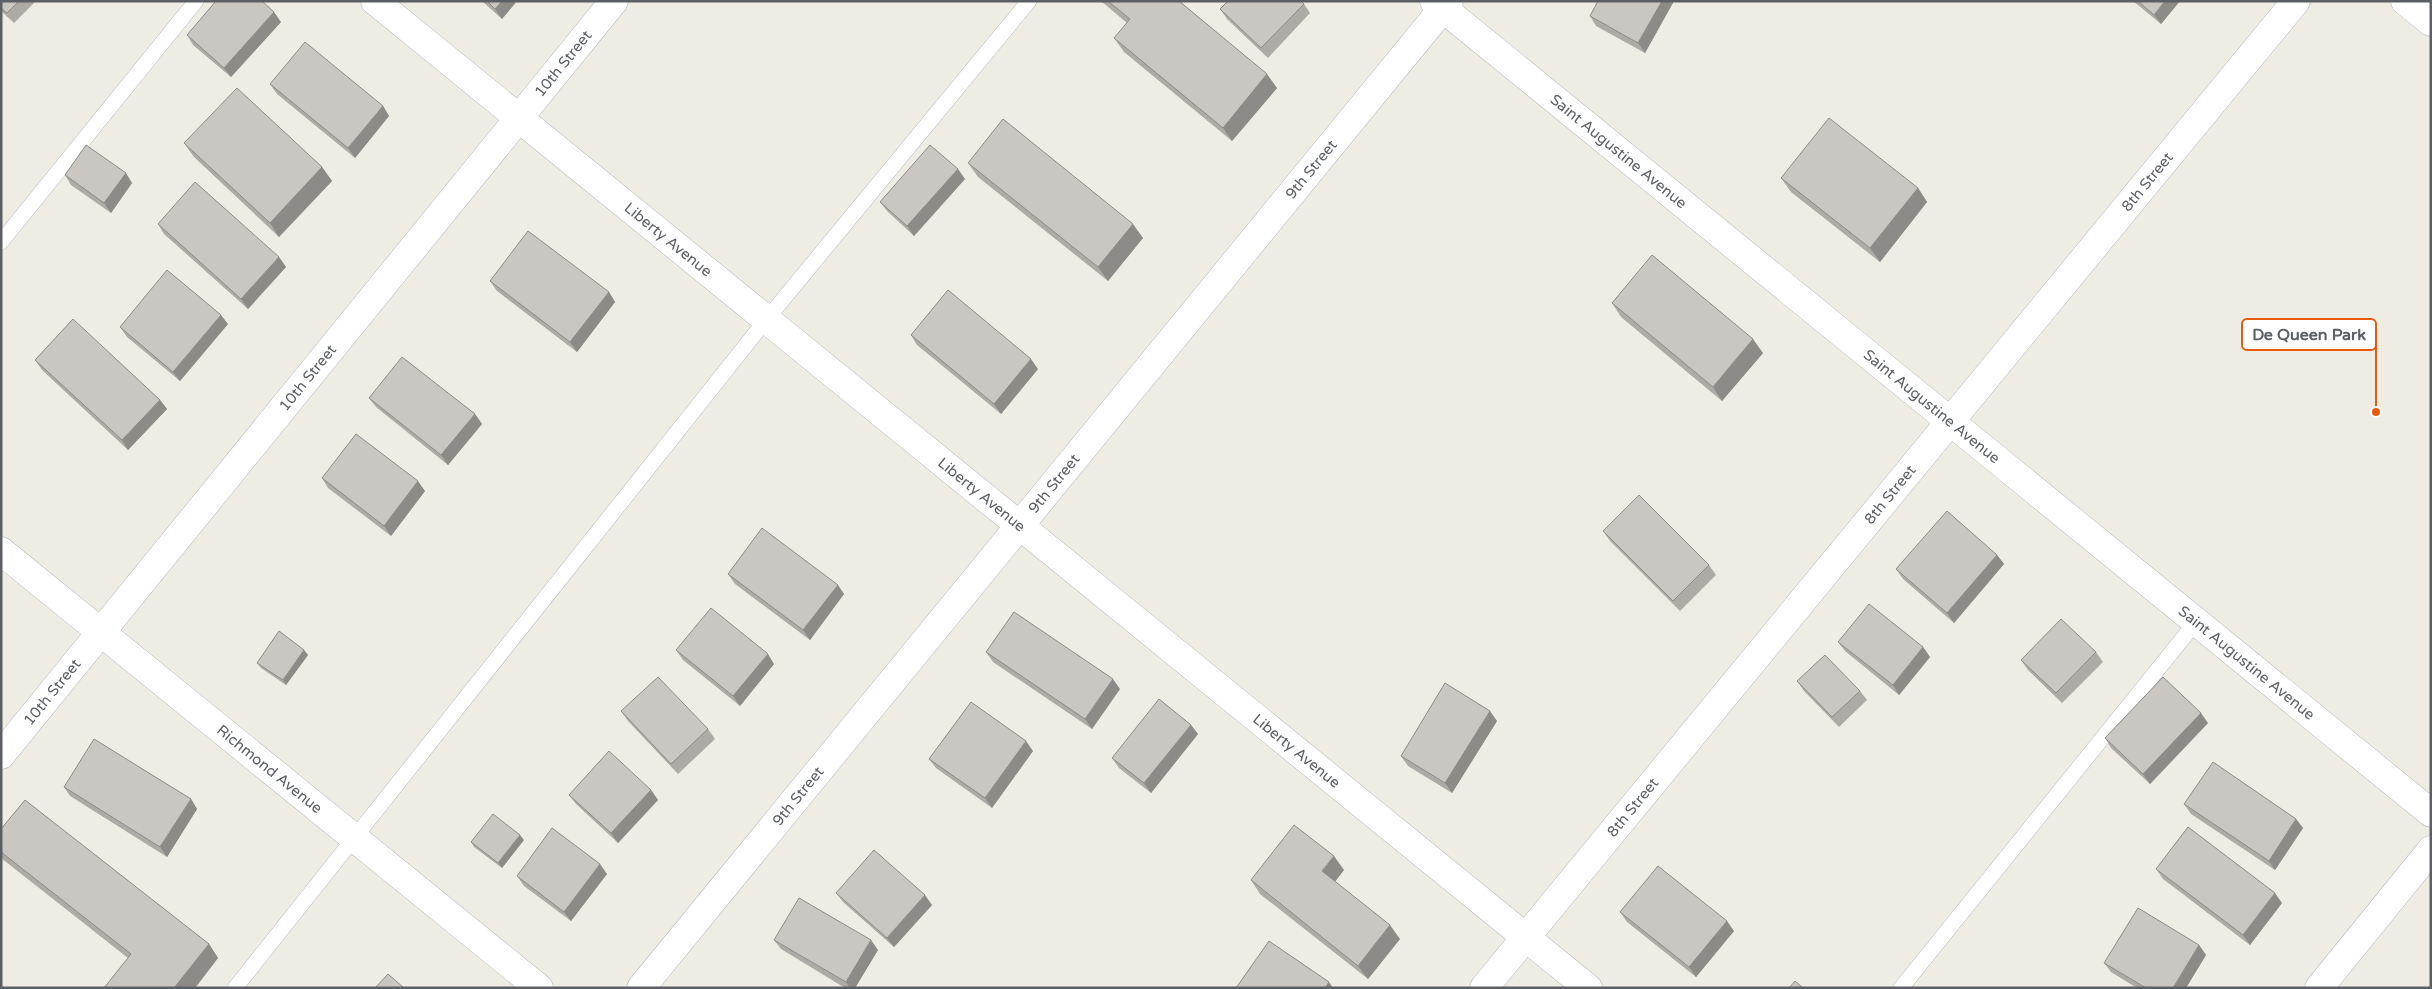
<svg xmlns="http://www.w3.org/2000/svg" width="2432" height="989" viewBox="0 0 2432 989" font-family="'Varela Round',sans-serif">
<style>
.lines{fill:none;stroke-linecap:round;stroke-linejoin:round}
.lane-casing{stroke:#b7babe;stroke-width:16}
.street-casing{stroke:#b7babe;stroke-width:29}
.secondary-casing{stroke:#b6b9be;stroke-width:29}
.lane{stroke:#fff;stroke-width:15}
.street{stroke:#fff;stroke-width:28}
.secondary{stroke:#fff;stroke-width:28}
.wall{fill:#aeaba7}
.shaded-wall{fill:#8d8b88}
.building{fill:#cac7c2;stroke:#8d8b88}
.labels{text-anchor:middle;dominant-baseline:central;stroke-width:4.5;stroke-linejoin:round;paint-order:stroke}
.street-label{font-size:15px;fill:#5c6065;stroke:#fff}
.leader{fill:none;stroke:#e8590c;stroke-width:2}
.callout-dot{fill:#e8590c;stroke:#fff;stroke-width:2}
.callout{fill:#fff;stroke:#e8590c;stroke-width:2}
.callout-label{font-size:16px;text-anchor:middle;font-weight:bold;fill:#5c6065}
</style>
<rect width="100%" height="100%" fill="#efece4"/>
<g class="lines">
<defs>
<path id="lane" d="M1 242 196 1
M235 988 766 320 1029 1
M1901 988 2196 622"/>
<g id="street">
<path id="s1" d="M375 1 1588 988"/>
<path id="s2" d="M1434 1 2431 813"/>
<path id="s3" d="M1 551 539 988"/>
<path id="s4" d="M1 755 614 1"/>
<path id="s5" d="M641 988 1449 1"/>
<path id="s6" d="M1484 988 2296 1"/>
</g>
<path id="secondary" d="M2405 1 2431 22
M2319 988 2431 850"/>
</defs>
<use href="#lane" class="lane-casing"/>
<use href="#street" class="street-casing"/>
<use href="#secondary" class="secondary-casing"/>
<use href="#lane" class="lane"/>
<use href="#street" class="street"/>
<use href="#secondary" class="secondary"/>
</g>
<path class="wall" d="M1 1H36L14 23 1 11Z
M482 1H517L502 19Z
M1101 1H1179L1277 88 1232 141 1124 52 1114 38 1127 23Z
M1674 1 1645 53 1596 26 1590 16Z
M2133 1H2180L2161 24Z
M1304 4 1310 13 1268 58 1227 19 1220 9Z
M281 22 231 77 193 45 187 35Z
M270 84 383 106 389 116 355 158 277 94Z
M184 143 322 167 332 181 279 237 194 157Z
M968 163 1143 238 1108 281 978 177Z
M65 175 132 183 111 213 71 185Z
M1781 178 1918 188 1927 202 1880 262 1791 192Z
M965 179 914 236 887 211 880 202Z
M158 224 279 257 286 267 248 309 164 234Z
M490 281 609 292 615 302 577 352 497 291Z
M1612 303 1763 353 1722 401 1621 317Z
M228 324 180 381 127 337 120 327Z
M911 335 1038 369 1001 414 917 345Z
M35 360 160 400 167 409 128 450 42 370Z
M369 398 475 414 482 424 448 465 376 407Z
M322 478 425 491 391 536 328 488Z
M1603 531 1709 565 1716 575 1680 611 1610 541Z
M1997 555 2004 564 1954 623 1903 579 1896 569Z
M728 574 844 594 810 640 735 584Z
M1838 642 1923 647 1930 657 1899 695 1845 651Z
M304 650 308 655 286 685 261 668 257 663Z
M676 650 774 664 740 706 683 660Z
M986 652 1120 689 1092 729 993 662Z
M2096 652 2103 662 2062 703 2028 670 2021 660Z
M1797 681 1860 691 1867 700 1839 727 1804 691Z
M621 711 708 729 715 739 678 774 628 721Z
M1497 721 1452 793 1408 766 1401 756Z
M2208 723 2150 784 2111 748 2105 738Z
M1191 725 1198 734 1151 793 1119 768 1112 758Z
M1033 751 992 808 936 768 929 759Z
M64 787 191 799 197 809 167 857 70 796Z
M651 790 658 800 618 843 576 804 569 795Z
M2184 804 2296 819 2303 828 2275 870 2191 814Z
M1 829 209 944 218 958 195 988H104L128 958 1 858Z
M524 840 502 868 474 847 471 842Z
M2156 869 2282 903 2250 945 2163 879Z
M1344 870 1335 882 1400 939 1368 979 1260 894 1251 880Z
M607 874 571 921 524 886 517 876Z
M836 893 932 905 894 947 843 902Z
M1620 912 1734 931 1696 977 1627 922Z
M774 940 878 950 855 988H845L781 949Z
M2199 945 2206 955 2186 988H2137L2111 972 2104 963Z"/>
<path class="shaded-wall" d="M502 1H517L502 19 495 9Z
M1662 1H1674L1645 53 1638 43Z
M2165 1H2180L2161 24 2154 15Z
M274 12 281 22 231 77 224 68Z
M1267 74 1277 88 1232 141 1223 128Z
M383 106 389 116 355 158 348 148Z
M322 167 332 181 279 237 270 223Z
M958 169 965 179 914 236 907 226Z
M126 173 132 183 111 213 104 203Z
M1918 188 1927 202 1880 262 1870 248Z
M1133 224 1143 238 1108 281 1098 267Z
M279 257 286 267 248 309 241 299Z
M609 292 615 302 577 352 570 342Z
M221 315 228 324 180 381 173 372Z
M1753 339 1763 353 1722 401 1713 387Z
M1031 359 1038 369 1001 414 994 404Z
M160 400 167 409 128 450 122 440Z
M475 414 482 424 448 465 441 455Z
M418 481 425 491 391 536 384 526Z
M1997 555 2004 564 1954 623 1947 613Z
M838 585 844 594 810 640 803 630Z
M1923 647 1930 657 1899 695 1893 685Z
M304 650 308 655 286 685 283 680Z
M768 654 774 664 740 706 733 696Z
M1113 679 1120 689 1092 729 1085 719Z
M1490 711 1497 721 1452 793 1445 783Z
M2201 713 2208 723 2150 784 2143 774Z
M1191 725 1198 734 1151 793 1144 783Z
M1026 741 1033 751 992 808 985 798Z
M651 790 658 800 618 843 611 833Z
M191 799 197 809 167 857 160 847Z
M2296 819 2303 828 2275 870 2269 861Z
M520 835 524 840 502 868 498 863Z
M1334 856 1344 870 1332 885 1322 871Z
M600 864 607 874 571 921 564 912Z
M2275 893 2282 903 2250 945 2243 935Z
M925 895 932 905 894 947 887 938Z
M1727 921 1734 931 1696 977 1689 967Z
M1390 925 1400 939 1368 979 1358 966Z
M871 940 878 950 855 988H850L846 982Z
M209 944 218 958 195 988H174Z
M2199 945 2206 955 2186 988H2173Z
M1329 982 1333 988H1325Z"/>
<path class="building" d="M1 1H19L7 13 1 8Z
M216 1H262L274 12 224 68 187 35Z
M487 1H502L495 9Z
M1108 1H1179L1267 74 1223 128 1114 38 1130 19Z
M1228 1H1301L1304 4 1261 48 1220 9Z
M1598 1H1662L1638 43 1590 16Z
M2138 1H2165L2154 15Z
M305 42 383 106 348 148 270 84Z
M237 88 322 167 270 223 184 143Z
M1829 118 1918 188 1870 248 1781 178Z
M1003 119 1133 224 1098 267 968 163Z
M86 145 126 173 104 203 65 175Z
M930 145 958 169 907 226 880 202Z
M195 182 279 257 241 299 158 224Z
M528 231 609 292 570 342 490 281Z
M1652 255 1753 339 1713 387 1612 303Z
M167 270 221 315 173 372 120 327Z
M948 290 1031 359 994 404 911 335Z
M73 319 160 400 122 440 35 360Z
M402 357 475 414 441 455 369 398Z
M356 434 418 481 384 526 322 478Z
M1639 495 1709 565 1673 601 1603 531Z
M1947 511 1997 555 1947 613 1896 569Z
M762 528 838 585 803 630 728 574Z
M1869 604 1923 647 1893 685 1838 642Z
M711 608 768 654 733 696 676 650Z
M1014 612 1113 679 1085 719 986 652Z
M2061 619 2096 652 2056 693 2021 660Z
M279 631 304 650 283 680 257 663Z
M1825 655 1860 691 1832 717 1797 681Z
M658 677 708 729 671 764 621 711Z
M2163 677 2201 713 2143 774 2105 738Z
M1445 683 1490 711 1445 783 1401 756Z
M1159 699 1191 725 1144 783 1112 758Z
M971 702 1026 741 985 798 929 759Z
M94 739 191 799 160 847 64 787Z
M609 751 651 790 611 833 569 795Z
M2213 762 2296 819 2269 861 2184 804Z
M25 800 209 944 174 988H104L131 954 1 852V829Z
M493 814 520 835 498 863 471 842Z
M1294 825 1334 856 1322 871 1390 925 1358 966 1251 880Z
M2188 827 2275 893 2243 935 2156 869Z
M552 828 600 864 564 912 517 876Z
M874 850 925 895 887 938 836 893Z
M1658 866 1727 921 1689 967 1620 912Z
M799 898 871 940 846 982 774 940Z
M2138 908 2199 945 2173 988H2146L2104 963Z
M1269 941 1329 982 1325 988H1236Z
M388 974 404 988H375Z
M1795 981 1803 988H1789Z"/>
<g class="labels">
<g class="street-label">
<text stroke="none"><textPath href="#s4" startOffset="891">10th Street</textPath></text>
<text stroke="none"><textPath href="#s2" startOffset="238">Saint Augustine Avenue</textPath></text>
<text stroke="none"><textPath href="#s5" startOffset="1058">9th Street</textPath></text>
<text stroke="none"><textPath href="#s6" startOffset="1044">8th Street</textPath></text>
<text stroke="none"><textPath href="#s1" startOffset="378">Liberty Avenue</textPath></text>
<text stroke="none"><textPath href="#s4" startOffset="486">10th Street</textPath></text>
<text stroke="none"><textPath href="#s2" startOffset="642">Saint Augustine Avenue</textPath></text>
<text stroke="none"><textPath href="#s5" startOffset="652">9th Street</textPath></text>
<text stroke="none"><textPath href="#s6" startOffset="639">8th Street</textPath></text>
<text stroke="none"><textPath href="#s1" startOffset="782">Liberty Avenue</textPath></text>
<text stroke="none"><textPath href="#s2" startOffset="1048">Saint Augustine Avenue</textPath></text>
<text stroke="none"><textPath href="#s4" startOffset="81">10th Street</textPath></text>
<text stroke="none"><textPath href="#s1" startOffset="1188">Liberty Avenue</textPath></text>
<text stroke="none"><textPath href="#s3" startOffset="346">Richmond Avenue</textPath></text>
<text stroke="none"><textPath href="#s5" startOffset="248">9th Street</textPath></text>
<text stroke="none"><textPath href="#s6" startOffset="234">8th Street</textPath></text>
</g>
</g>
<path class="leader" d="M2376 412L2376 334"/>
<circle class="callout-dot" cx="2376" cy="412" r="5"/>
<rect class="callout" x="2242" y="319" width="134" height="31" rx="5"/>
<g class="callout-label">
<text x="2309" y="340">De Queen Park</text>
</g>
<rect width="2432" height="989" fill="none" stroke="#5c6065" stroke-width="5"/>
</svg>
